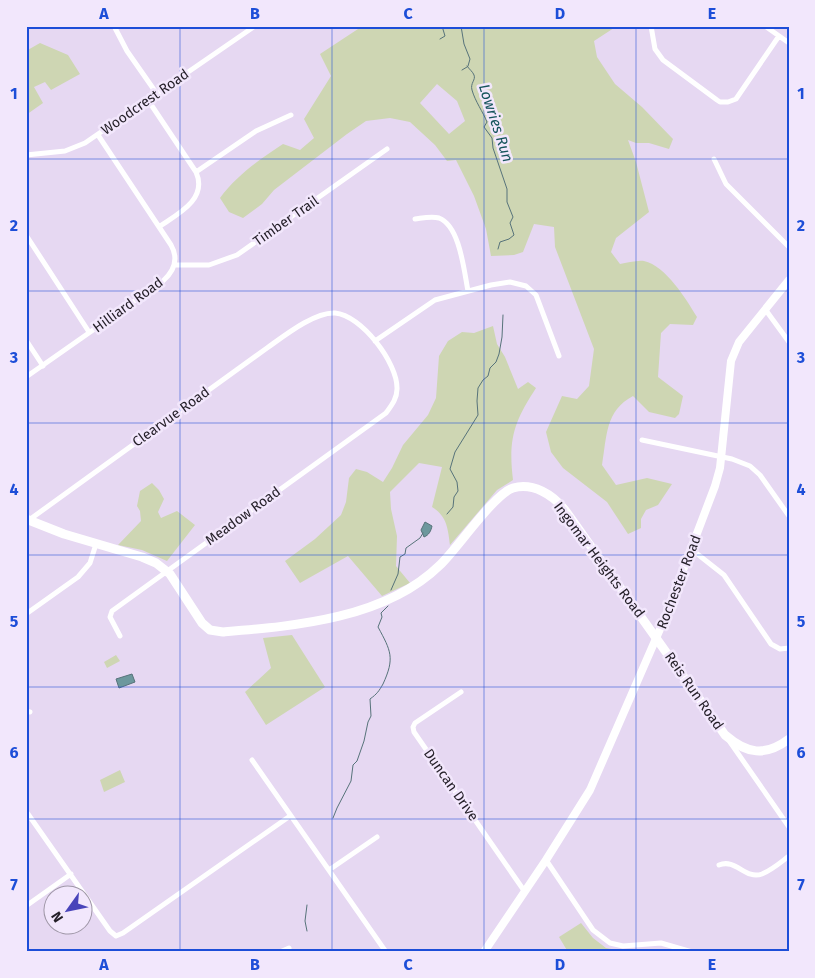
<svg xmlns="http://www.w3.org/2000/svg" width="815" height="978" viewBox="0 0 815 978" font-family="'Fira Sans',sans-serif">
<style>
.green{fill:#ced6b3;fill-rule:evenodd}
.water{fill:#6d989d;stroke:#57737a}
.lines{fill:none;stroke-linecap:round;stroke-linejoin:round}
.stream{stroke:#57737a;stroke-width:1}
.street{stroke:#fff;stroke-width:5}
.secondary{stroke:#fff;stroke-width:8}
.primary{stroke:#fff;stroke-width:9}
.grid{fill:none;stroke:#1d4ed8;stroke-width:1;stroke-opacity:0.55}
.labels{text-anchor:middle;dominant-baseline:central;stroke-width:5;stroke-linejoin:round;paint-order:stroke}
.street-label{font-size:14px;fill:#231e27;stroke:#f2e7fc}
.water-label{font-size:15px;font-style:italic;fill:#15545b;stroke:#f2e7fc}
.neatline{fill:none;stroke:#1d4ed8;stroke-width:2}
.grid-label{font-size:16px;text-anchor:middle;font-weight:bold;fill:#1d4ed8}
</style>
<rect width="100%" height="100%" fill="#e6d8f2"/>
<path class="green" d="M360 26H617L594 41 597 57 615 84 642 107 673 139 669 149 649 143H636L628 140 636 162 649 212 616 238 611 252 620 264C627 263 637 260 644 261 666 266 686 299 697 317L693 325 670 324 661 333 658 377 683 396 679 414 675 418 649 412 633 396C605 411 607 436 602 465L616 485 647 478 672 484 658 505 646 510 641 519V528L628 534 607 502 563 468 551 452 546 432 562 396 577 399 589 386 594 349 555 247 554 227 534 224 523 252 514 255 491 256 486 229 474 196 456 160 447 161 435 145 410 122 390 118 366 121 347 134 274 190 262 204 243 218 229 212 220 198C237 175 259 160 283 144L300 150 314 138 304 119 331 76 320 54 358 29ZM437 84 457 101 465 121 449 134 420 103Z
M40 43 68 55 80 74 51 90 45 82 34 87 43 103 26 115V51Z
M493 326 497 344 505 357 518 389 528 382 536 388C514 422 508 439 513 480L497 490 450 545C448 529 447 516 432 507L442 467 419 463 390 492 391 509 397 536 396 566 410 583 382 596 348 556 300 583 285 561 315 539 341 515 346 502 349 478 356 469 367 472 383 482 392 468 403 445 428 415 436 398 439 356 448 341 462 332 474 333Z
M152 483 159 490 164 499 158 512 161 518 177 511 195 525 167 561 142 550 118 545 141 521 140 511 137 506 140 491Z
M292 635 325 687 266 725 245 692 271 668 263 638Z
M116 655 120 661 107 668 104 662Z
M120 770 125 782 104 792 100 780Z
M581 923 593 938 606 948 627 952H568L559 937Z"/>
<path class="water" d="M425 522 432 526C431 531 429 535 424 537L421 530Z
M132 674 135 682 119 688 116 679Z"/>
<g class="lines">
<path class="stream" d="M461 26 464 44 470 59 468 66
M440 39 445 36 442 26
M467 66C469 69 473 72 474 75 476 80 470 83 472 90 475 101 483 112 487 122L484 127 492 138 493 148 507 189V202L513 217 510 223 514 235 509 239 500 242 498 249
M462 70 467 67
M447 514 453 507 454 497 458 491 457 482 450 469 455 452 478 415 477 401 478 388 483 380 488 376 490 368 496 362 499 354 502 337 503 315
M391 590 398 574 400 557 405 554 406 548 420 538 423 533
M333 818 337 808 351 781 353 765 357 761 364 741 368 722 371 716 370 699C377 694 379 691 383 684 395 658 391 651 378 627L382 617 381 613 388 606
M307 931 305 921 307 905"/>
<path class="street" d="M114 26 127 51 157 94
M651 26 655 49 663 60 717 100 720 102H728L736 99 779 36
M765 26 789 43
M148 100 196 172C208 199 178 214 160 226
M26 155 65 151 85 143 255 26
M714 159 726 184 789 247
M196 172 256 131 291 115
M415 219C423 218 431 216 439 218 460 226 464 271 468 291
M26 235 89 332
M175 265H209L237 255 387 149
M765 309 789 342
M26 340 43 366
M375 341 435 300 491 285 510 282 526 286 536 295 559 356
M26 377 163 281C174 271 179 259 171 245L98 135
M642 440 732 459 750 466 760 475 789 516
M29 520 267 348C284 336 314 312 335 313 361 315 398 363 397 389 397 399 391 406 386 413L112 611 110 617 120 636
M691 549 724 575 771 644 780 649 789 648
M26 614 78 577 90 563 96 544
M461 692 415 723 413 727 414 732 525 892
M26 711 30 712
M730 742 789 827
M252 760 386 952
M28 814 110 931 116 936 123 933 290 816
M546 860 593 930 610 943 623 946 661 943 692 952
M719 865C736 858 745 880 762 874 772 870 781 862 789 856
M329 870 377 837
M26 906 71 874
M280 952 289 948"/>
<path class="secondary" d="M484 952 546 860 590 790 664 620 715 486 720 468 731 361 739 342 789 280"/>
<path class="primary" d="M26 519 64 534 142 557 156 563 170 574 202 623 210 630 223 632C295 626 385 619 440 565 457 549 494 494 513 488 533 482 553 495 565 510L725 735C747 754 765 757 789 739"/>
</g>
<path class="grid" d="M180 26V952M332 26V952M484 26V952M636 26V952M26 159H789M26 291H789M26 423H789M26 555H789M26 687H789M26 819H789"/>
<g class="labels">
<g class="street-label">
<text transform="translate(145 102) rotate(-35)">Woodcrest Road</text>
<text transform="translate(286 221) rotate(-35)">Timber Trail</text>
<text transform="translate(128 305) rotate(-36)">Hilliard Road</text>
<text transform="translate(171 417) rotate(-36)">Clearvue Road</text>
<text transform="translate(243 516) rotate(-36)">Meadow Road</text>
<text transform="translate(599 560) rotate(53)">Ingomar Heights Road</text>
<text transform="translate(679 582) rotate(-69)">Rochester Road</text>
<text transform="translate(694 691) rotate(55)">Reis Run Road</text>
<text transform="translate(451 785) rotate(55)">Duncan Drive</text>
</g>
<g class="water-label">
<text transform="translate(496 123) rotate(72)">Lowries Run</text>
</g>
</g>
<rect width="815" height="978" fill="none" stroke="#f2e7fc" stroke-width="55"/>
<g transform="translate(68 910) rotate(237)"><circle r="24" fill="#f2e7fc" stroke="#9f97a7"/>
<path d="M0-4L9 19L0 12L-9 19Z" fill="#4944ba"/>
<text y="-8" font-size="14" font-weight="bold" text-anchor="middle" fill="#231e27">N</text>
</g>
<rect x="28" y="28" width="760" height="922" class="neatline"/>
<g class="grid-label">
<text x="104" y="19">A</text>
<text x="255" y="19">B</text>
<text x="408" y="19">C</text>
<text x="560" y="19">D</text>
<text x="712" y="19">E</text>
<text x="14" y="99">1</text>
<text x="801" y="99">1</text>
<text x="14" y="231">2</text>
<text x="801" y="231">2</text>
<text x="14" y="363">3</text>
<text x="801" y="363">3</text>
<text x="14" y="495">4</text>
<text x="801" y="495">4</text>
<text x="14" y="627">5</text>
<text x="801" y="627">5</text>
<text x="14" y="758">6</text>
<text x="801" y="758">6</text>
<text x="14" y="890">7</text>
<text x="801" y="890">7</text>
<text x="104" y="970">A</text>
<text x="255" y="970">B</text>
<text x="408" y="970">C</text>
<text x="560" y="970">D</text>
<text x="712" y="970">E</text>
</g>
</svg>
